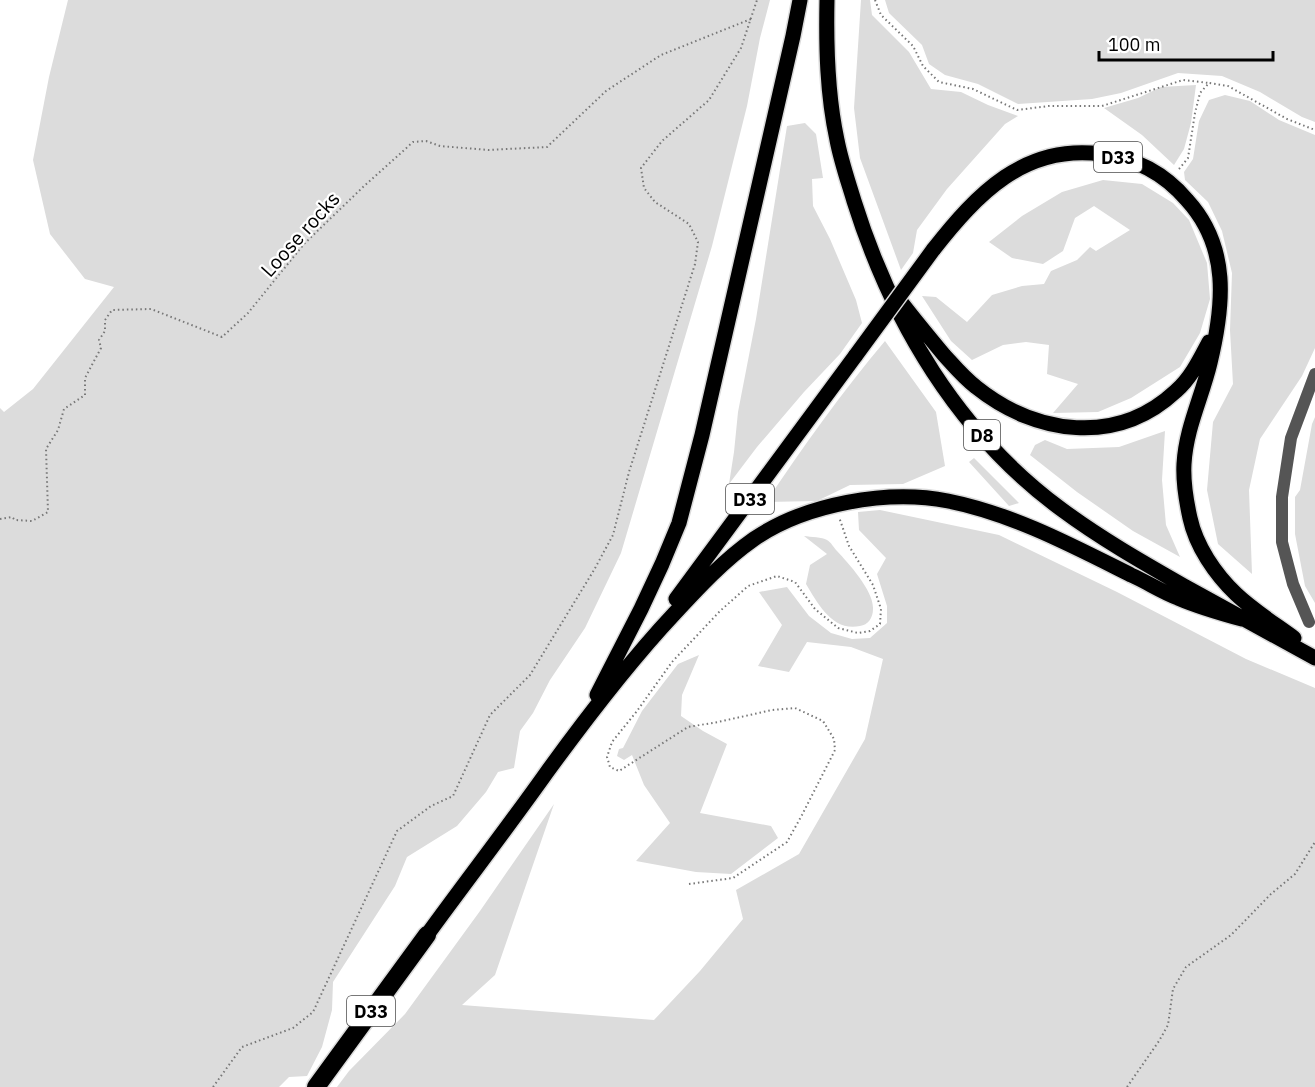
<svg xmlns="http://www.w3.org/2000/svg" width="1315" height="1087" viewBox="0 0 1315 1087" font-family="'IBM Plex Sans',sans-serif">
<style>
.green{fill:#dcdcdc}
.lines{fill:none;stroke-linecap:round;stroke-linejoin:round}
.primary-casing{stroke:#dbdbdb;stroke-width:18}
.highway-casing{stroke:#dbdbdb;stroke-width:21}
.path{stroke:#777;stroke-width:2;stroke-dasharray:1.5 3;stroke-linecap:butt}
.street{stroke:#555;stroke-width:12}
.primary{stroke:#000;stroke-width:15}
.highway{stroke:#000;stroke-width:18}
.primary-bridge-casing{stroke:#dbdbdb;stroke-width:18;stroke-linecap:butt}
.primary-bridge{stroke:#000;stroke-width:15}
.labels{text-anchor:middle;dominant-baseline:central;stroke-width:4.5;stroke-linejoin:round;paint-order:stroke}
.shield{fill:#fff;stroke:#4c4c4c;stroke-width:1.5}
.shield-label{font-size:18px;font-weight:bold;fill:#000}
.street-label{font-size:20px;fill:#000;stroke:#fff}
</style>
<rect width="100%" height="100%" fill="#fff"/>
<path class="green" d="M68 0H770L760 38 747 106 712 246 621 553 585 628 550 680 533 713 520 731 514 768 498 772 486 792 457 826 407 857 395 886 333 982 332 1010 322 1047 307 1076 289 1077 279 1087H0V408L4 412 33 389 114 287 85 279 50 234 33 160 49 77Z
M861 0H870L872 15 909 52 931 89 961 92 988 105 1018 116 1005 124 947 189 917 230 913 253 901 270 860 158 854 108Z
M885 0H1315V122L1302 117 1260 92 1222 76 1178 73 1121 93 1092 99 1018 104 978 84 945 75 929 64 922 45 889 13Z
M1196 85 1191 123 1184 149 1174 165 1142 135 1104 108 1138 98 1161 87Z
M1225 95 1250 101 1279 120 1315 135V348L1302 376 1260 439 1249 490 1252 574 1218 544 1207 490 1213 422 1233 384 1230 330 1232 273 1222 231 1208 202 1185 180 1184 172 1193 159 1199 121 1209 100Z
M805 123 816 134 823 178 812 179 813 206 830 239 856 300 862 323 840 354 804 392 757 447 729 484 734 452 738 412 756 319 787 126Z
M1103 180 1142 184 1173 203 1189 220 1207 263 1210 299 1200 333 1180 367 1131 398 1098 412 1053 413 1078 384 1047 374 1049 345 1026 342 1003 345 972 360 951 341 922 296 936 297 967 322 992 295 1022 286 1044 284 1051 271 1077 260 1090 247 1096 251 1130 230 1094 206 1075 218 1063 251 1043 264 1012 258 989 242 1022 216 1062 192Z
M885 341 936 412 945 466 903 484 850 485 817 501 766 502C803 447 842 392 885 341Z
M1315 417V603L1305 586 1295 534V497L1300 490 1312 424Z
M1165 431 1162 480 1166 525 1180 557 1133 531 1077 492 1030 455 1035 445 1045 440 1067 449 1119 447Z
M974 458 1019 503 1009 506 969 462Z
M880 510 999 535 1117 592 1246 659 1315 688V1087H337L349 1071 405 1014 480 911 554 804 495 975 462 1005 654 1020 700 971 743 919 736 890 799 854 865 739 883 659 851 647 807 642 789 672 758 666 782 625 759 592 787 587 809 616 831 633 852 639 870 638 887 623V606L877 574 886 558 859 530 858 512Z
M804 536C811 537 822 537 827 540 831 542 834 548 837 551 849 564 874 591 873 609 873 618 868 625 860 626 833 632 818 604 806 584L810 565 827 554Z
M699 655 682 695 681 716 703 731 727 744 700 813 771 826 778 838 731 874 696 872 636 861 670 823 644 785 632 755 624 760 617 756 619 749 623 748 642 711 678 664Z"/>
<g class="lines">
<defs>
<path id="primary" d="M827 0C826 47 827 94 837 140 841 161 848 181 854 201 892 322 958 433 1061 509 1100 538 1142 562 1184 586 1227 610 1271 634 1315 658
M933 250C977 194 1024 144 1101 154 1135 158 1165 174 1187 200 1230 247 1224 305 1210 363 1202 397 1186 428 1184 464 1183 482 1186 500 1190 518 1196 546 1215 574 1236 594 1254 611 1275 624 1294 638
M901 302C915 320 929 337 944 355 954 366 964 378 976 387 1036 435 1117 446 1176 391 1191 378 1200 359 1209 342
M676 599 856 355
M597 695 641 609 662 564 679 523 702 435 793 36 800 0
M427 935C467 880 508 827 547 772 587 717 628 663 674 614 699 587 724 560 754 539 805 504 887 489 948 501 1013 514 1073 546 1131 575 1147 582 1162 592 1178 598 1199 607 1220 613 1242 619"/>
<path id="highway" d="M316 1087 427 935"/>
</defs>
<use href="#primary" class="primary-casing"/>
<use href="#highway" class="highway-casing"/>
<path class="path" d="M875 0 881 15 913 46 923 66 939 82 973 89 1017 110 1049 106H1102L1183 80 1209 83
M1179 169 1188 158 1195 113 1200 93 1209 83 1228 86 1287 119 1315 130
M0 519 12 517 15 520 32 521 48 512 46 449 58 430 64 409 85 395V378L101 348 99 340 105 331V320L112 310 151 309 222 337 248 313 304 244 362 188 413 142 426 141 440 146 488 150 547 147 606 91 661 55 751 19
M689 884 733 878 787 842 802 815 835 750 834 739 823 721 795 708 772 710 718 722 688 727 619 771 610 767 607 757 612 742 637 711 672 662 720 611 748 586 777 576 795 582 815 609 838 628 858 633 870 631 880 624 881 609 873 585 849 546 839 517
M213 1087 242 1047 293 1028 313 1012 397 831 431 806 453 796 490 715 530 675 594 570 613 535 629 472 695 264 698 242 689 224 655 202 644 188 641 168 662 141 709 100 741 48 757 0
M1127 1087 1159 1041 1168 1025 1173 989 1186 967 1231 935 1271 894 1295 874 1315 842"/>
<path class="street" d="M1309 622 1293 584 1282 542V497L1291 438 1315 374"/>
<use href="#primary" class="primary"/>
<use href="#highway" class="highway"/>
<defs>
<path id="primary-bridge" d="M856 355 933 250"/>
</defs>
<use href="#primary-bridge" class="primary-bridge-casing"/>
<use href="#primary-bridge" class="primary-bridge"/>
</g>
<g class="labels">
<g class="shield">
<rect x="1094" y="142" width="48" height="30" rx="4.5"/>
<rect x="964" y="420" width="36" height="30" rx="4.5"/>
<rect x="726" y="484" width="48" height="30" rx="4.5"/>
<rect x="347" y="996" width="48" height="30" rx="4.5"/>
</g>
<g class="shield-label">
<text x="1118" y="157">D33</text>
<text x="982" y="435">D8</text>
<text x="750" y="499">D33</text>
<text x="371" y="1011">D33</text>
</g>
<g class="street-label">
<text transform="translate(300 234) rotate(-48)">Loose rocks</text>
</g>
</g>
<path d="M1099 51v9h174v-9" fill="none" stroke="#000000" stroke-width="3"/>
<text x="1108" y="51" font-size="18" fill="#000000" stroke="#ffffff" stroke-width="4.5" paint-order="stroke">100 m</text>
</svg>
